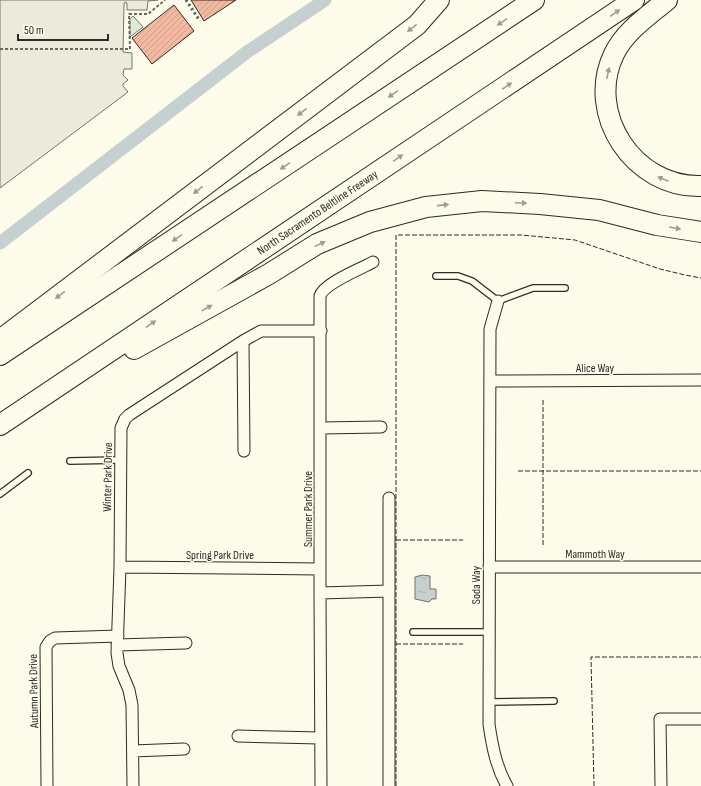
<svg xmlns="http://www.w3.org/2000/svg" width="701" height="786" viewBox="0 0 701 786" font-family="'Sofia Sans Condensed',sans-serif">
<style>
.grass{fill:url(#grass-tufts);stroke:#74746e}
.parking{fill:#eceadb;stroke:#74746e}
.water{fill:url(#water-ripples);stroke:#74746e}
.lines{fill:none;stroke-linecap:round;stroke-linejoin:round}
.canal{stroke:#c7d0d0;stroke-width:13}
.building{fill:url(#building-hatch);stroke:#2b2b2b}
.service-casing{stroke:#2b2b2b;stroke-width:8}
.minor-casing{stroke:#2b2b2b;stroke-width:13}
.motorway-casing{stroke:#2b2b2b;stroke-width:22}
.path{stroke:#6a6964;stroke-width:2;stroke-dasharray:3 2;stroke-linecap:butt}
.service{stroke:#fdfbea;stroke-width:5.5}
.minor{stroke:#fdfbea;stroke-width:11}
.motorway{stroke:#fdfbea;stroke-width:20}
.hedge{stroke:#34623c;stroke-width:3;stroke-dasharray:2 3;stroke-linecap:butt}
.fence{stroke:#2b2b2b;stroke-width:1;stroke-dasharray:5 2;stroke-linecap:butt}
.oneway{fill:#9e9d94}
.labels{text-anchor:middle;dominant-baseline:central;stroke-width:3;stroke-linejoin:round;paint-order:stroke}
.street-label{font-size:12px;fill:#2b2b2b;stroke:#fdfbea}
</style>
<defs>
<pattern id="grass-tufts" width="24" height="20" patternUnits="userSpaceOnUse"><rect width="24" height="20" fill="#deebd1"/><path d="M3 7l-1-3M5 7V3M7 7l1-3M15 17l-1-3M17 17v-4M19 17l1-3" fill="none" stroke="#bfcab4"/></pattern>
<pattern id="water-ripples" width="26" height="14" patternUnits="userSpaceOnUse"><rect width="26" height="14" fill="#c7d0d0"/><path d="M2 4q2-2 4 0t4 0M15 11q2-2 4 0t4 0" fill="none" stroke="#abb3b3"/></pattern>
<pattern id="building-hatch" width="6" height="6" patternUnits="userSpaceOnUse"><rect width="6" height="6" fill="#f2b8a0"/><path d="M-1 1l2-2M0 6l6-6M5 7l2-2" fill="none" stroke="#d09e8a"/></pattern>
</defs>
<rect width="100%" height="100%" fill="#fdfbea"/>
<path class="grass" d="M133 16 143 27 130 37V19Z"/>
<path class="parking" d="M0 0H158L148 1 147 10H127V3L125 2 124 4 123 52 132 53V69H124L123 75 128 80 123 84V86L128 92 0 188Z"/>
<path class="water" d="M422 575 430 576V589H436V599H432L429 602 415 599V577Z"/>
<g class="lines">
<path class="canal" d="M0 243 247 52 325 0"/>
</g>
<path class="building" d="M191 0H236L204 21Z
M174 5 194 31 152 64 132 38Z"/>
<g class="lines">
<defs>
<path id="service" d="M436 276H458L472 281 498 301 533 288H565
M70 461 121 460
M0 494 28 473
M413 632H489
M489 702 554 701"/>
<path id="minor" d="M498 301 490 329 489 724C492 745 496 767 507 786
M243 341 261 331H321
M490 381 701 380
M321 428 381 427
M120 567 320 569
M489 567H701
M320 593 389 591
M117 645 186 643
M238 736 320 738
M133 751 184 749
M47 786 46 647 50 641 55 638 118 636
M133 786 132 705 129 690 119 666 117 653 120 567 121 428 125 419 129 415 243 341 244 451
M321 786 320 593V296C324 283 361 269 373 262
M389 786V498
M661 786 660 719H701"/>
<g id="motorway">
<path d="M667 0C648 16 625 31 614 54 585 114 634 188 701 186"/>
<path d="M0 340 417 25 439 0"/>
<path d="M134 349 269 274 317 244 370 222 426 207 482 201 540 204 599 210 657 225 701 232"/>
<path d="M0 355 534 0"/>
<path id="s1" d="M0 425 634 0"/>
</g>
</defs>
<use href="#service" class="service-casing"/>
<use href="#minor" class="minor-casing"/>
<use href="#motorway" class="motorway-casing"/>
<path class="path" d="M0 49H130L129 14H148L165 0"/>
<use href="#service" class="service"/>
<use href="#minor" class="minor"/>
<use href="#motorway" class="motorway"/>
<path class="hedge" d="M186 0 200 21"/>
<path class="fence" d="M518 471H701
M396 540H463
M543 545V398
M396 644H463
M396 786V235H521L575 240 660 269 685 275 701 278
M594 786 591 657H701"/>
</g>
<defs><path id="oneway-solid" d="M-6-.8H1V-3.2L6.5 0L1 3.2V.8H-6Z"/></defs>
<g class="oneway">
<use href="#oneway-solid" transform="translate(615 13) rotate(-34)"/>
<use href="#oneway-solid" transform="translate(502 22) rotate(146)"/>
<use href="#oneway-solid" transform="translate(412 28) rotate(142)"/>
<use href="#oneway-solid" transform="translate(608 73) rotate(-78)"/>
<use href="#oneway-solid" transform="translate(507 86) rotate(-34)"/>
<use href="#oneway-solid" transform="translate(393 94) rotate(146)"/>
<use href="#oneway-solid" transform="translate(302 112) rotate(143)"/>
<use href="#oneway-solid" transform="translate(398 158) rotate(-34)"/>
<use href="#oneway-solid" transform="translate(285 166) rotate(146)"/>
<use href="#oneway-solid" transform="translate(663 179) rotate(-157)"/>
<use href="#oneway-solid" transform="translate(198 190) rotate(143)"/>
<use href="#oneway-solid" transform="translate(521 203) rotate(2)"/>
<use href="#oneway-solid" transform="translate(443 205) rotate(-6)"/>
<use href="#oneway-solid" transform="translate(675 228) rotate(10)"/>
<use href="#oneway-solid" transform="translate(177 238) rotate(146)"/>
<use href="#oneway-solid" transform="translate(320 244) rotate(-26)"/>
<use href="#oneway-solid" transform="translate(60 295) rotate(143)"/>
<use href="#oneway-solid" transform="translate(207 308) rotate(-29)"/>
<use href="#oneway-solid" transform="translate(151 324) rotate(-34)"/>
</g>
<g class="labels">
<g class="street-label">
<text stroke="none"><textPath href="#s1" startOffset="382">North Sacramento Beltline Freeway</textPath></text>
<text x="595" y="368">Alice Way</text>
<text transform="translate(108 477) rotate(-89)">Winter Park Drive</text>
<text transform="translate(308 509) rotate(-90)">Summer Park Drive</text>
<text x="595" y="554">Mammoth Way</text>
<text x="220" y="555">Spring Park Drive</text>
<text transform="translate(476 585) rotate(-90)">Soda Way</text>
<text transform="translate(34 691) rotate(-91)">Autumn Park Drive</text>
</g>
</g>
<path d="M18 34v6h90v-6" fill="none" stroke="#2b2b2b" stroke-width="2"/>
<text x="24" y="34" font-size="12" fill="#2b2b2b" stroke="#fdfbea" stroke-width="3" paint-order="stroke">50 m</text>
</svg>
